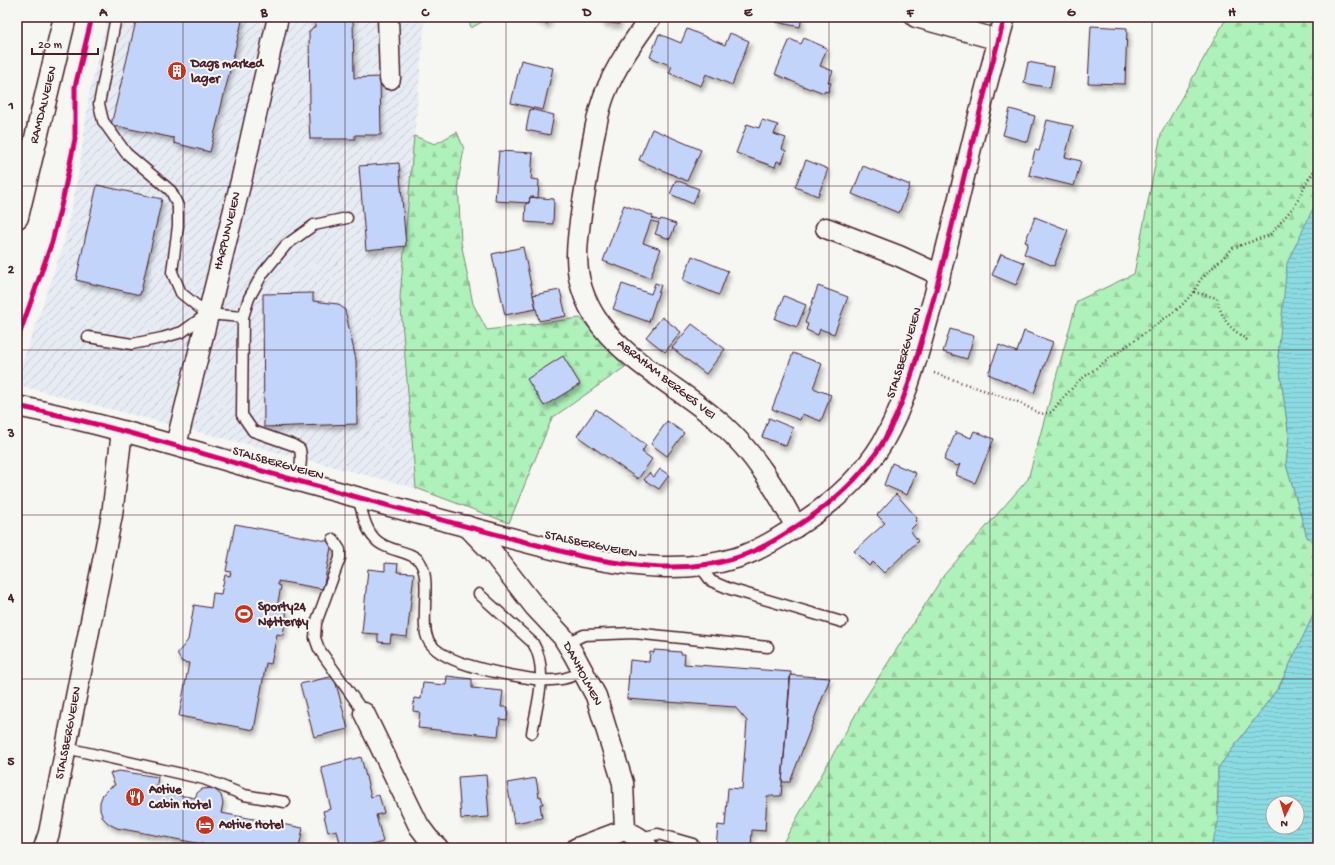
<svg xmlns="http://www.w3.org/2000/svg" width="1335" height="865" viewBox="0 0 1335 865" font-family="'Gochi Hand',sans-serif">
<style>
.industrial{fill:url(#industrial-furrows)}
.forest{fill:url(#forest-firs);stroke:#7c8872}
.water{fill:url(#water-rules);stroke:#719099;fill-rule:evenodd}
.building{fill:#c3d4fa;stroke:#4a1f2b;filter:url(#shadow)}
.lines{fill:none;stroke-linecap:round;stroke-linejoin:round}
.service-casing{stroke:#4a1f2b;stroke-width:13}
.minor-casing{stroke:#4a1f2b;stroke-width:23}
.secondary-casing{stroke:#4a1f2b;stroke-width:25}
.path{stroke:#4a1f2b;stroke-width:2.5;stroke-dasharray:1 3;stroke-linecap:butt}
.service{stroke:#f6f6f2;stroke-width:10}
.minor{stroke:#f6f6f2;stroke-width:20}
.secondary{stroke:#f6f6f2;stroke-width:22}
.cycleway-casing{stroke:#f6f6f2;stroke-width:8}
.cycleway{stroke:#d6006c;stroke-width:5}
.grid{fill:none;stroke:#4a1f2b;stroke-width:1;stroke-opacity:0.55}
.labels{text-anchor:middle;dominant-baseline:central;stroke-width:4;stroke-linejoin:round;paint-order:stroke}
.poi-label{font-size:13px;font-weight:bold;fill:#4a1f2b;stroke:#f6f6f2;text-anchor:start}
.street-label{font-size:13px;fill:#4a1f2b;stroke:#f6f6f2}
.neatline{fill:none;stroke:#4a1f2b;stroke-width:1.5}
.grid-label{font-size:13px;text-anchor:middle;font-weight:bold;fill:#4a1f2b}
</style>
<defs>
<pattern id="industrial-furrows" width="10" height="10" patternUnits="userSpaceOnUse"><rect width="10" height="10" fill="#e7ecf4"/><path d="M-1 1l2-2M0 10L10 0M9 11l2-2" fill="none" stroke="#c8cad1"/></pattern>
<pattern id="forest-firs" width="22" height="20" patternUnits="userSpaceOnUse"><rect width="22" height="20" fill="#aff1ba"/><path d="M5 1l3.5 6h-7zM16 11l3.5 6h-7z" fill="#98cea0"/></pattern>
<pattern id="water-rules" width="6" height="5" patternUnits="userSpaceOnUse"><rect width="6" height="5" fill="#8bdce2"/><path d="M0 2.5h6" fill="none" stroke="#79bcc2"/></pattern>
<filter id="shadow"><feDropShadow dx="2.5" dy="4.5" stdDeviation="2" flood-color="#0004"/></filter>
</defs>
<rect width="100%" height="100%" fill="#f6f6f2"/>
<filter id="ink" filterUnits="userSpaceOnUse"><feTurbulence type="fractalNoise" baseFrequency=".025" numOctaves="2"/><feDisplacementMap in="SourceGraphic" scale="8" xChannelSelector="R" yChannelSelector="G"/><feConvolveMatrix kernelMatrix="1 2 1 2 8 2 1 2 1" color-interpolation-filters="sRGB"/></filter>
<g filter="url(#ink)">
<path class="industrial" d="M108 17H425L400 297 416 488 17 385V378L64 243 79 171 90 89Z"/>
<path class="forest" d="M468 17H491L471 28Z
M1227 17H1318V198L1278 356 1289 437 1286 464 1307 537 1318 546V605L1310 623 1279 687 1218 768V823L1211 848H780L861 705 944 575 1028 479 1077 301 1134 274 1161 134Z
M457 132 464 149 458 182 461 242 473 304 487 330 580 318 625 367 552 418 509 523 416 488 400 297 414 136 435 144Z"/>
<path class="water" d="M1318 198V546L1307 537 1286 464 1289 437 1278 356 1287 263Z
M1318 605V848H1211L1218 823V768L1279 687ZM1273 803H1297V827H1273Z"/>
<path class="building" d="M137 17H243L210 152 174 143V138L111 125Z
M308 17H353L354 78 380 77 381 135H355V139H310L308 103H310L309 32 313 27H315V20H308Z
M533 17H550L547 24Z
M595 17H619V24L603 22 600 17Z
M777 17H802L800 27 776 22Z
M1091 26 1127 28 1125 84 1088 83Z
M687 29 725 45 730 33 749 41 732 85 706 74 701 86 669 73 672 66 650 57 659 34 681 43Z
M804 38 827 48 820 66 833 71 828 82 831 83 828 92 825 91 824 93 811 88 810 89 775 74 790 39 801 44Z
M521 60 553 68 543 110 511 103Z
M1028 62 1054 67 1050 88 1024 83Z
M530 109 554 115 550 135 526 130Z
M1010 109 1035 116 1028 142 1003 135Z
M762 120 778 125 774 134 786 138 782 149 786 151 782 163 777 161 775 167 736 153 747 124 759 128Z
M1047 120 1073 126 1065 157 1081 161 1074 186 1029 175 1035 150 1039 151Z
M652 129 701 150 687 181 639 160Z
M499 151 533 153 531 179 539 180 538 198 530 197 529 203 495 201Z
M806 160 828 169 818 196 795 187Z
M399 163 406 246 366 250 359 166Z
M863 166 910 185 899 213 852 194Z
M676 180 699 189 693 204 670 194Z
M97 185 162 199 140 295 76 280Z
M530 197 554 199 553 224 525 222 526 203H529Z
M624 205 653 216 652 218 660 221 661 219 676 224 670 239 655 234 659 223 651 221 643 243 661 249 650 278 603 261Z
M1035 217 1068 230 1054 266 1024 254 1028 243 1025 242Z
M523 247 536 309 505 315 492 254Z
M1001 254 1025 263 1016 285 992 275Z
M692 256 728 271 719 295 683 280Z
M655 283 661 285 649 322 613 309 622 284 651 294Z
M818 286 848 297 834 334 820 329 818 335 806 330 808 324 805 323Z
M560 290 566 316 539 321 533 295Z
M313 293V301L338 304 345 310 356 360 357 424 264 427 263 294Z
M784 296 806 305 797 327 775 319Z
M662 317 681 332 665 352 646 337Z
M692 324 725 349 706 374 672 348Z
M950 329 974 336 967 359 943 352Z
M1024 331 1053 342 1034 393 988 374 999 345 1017 352Z
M793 353 822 364 813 388 831 395 821 421 802 414 800 420 772 409Z
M563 356 580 384 544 406 527 379Z
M596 409 646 445 642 452 652 459 638 479 577 436Z
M769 418 793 428 786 446 762 437Z
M667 421 684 433 667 456 651 444Z
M974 431 994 439 975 483 956 475 960 464 957 466 944 460 956 432 971 438Z
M892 463 916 473 907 495 884 485Z
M660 469 669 475 659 489 644 480 649 473 654 477Z
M896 494 917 518 915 521 917 523 910 530 918 541 884 573 873 562 869 566 854 551 885 523 877 515Z
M235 524 332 542 323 589 278 581V585L281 586 277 607 287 609 283 635 277 634 271 664 266 663 254 730 179 716 189 663 182 662 177 654 188 640 194 605 211 608 213 593 221 594 225 575 230 576 231 572 226 571Z
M385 563 398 564 397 572 414 573 407 637 391 635 390 643 378 642V634L362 633 368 569 385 571Z
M654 650 681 652V654H685L684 664 791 672 781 796H767L765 831 752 830 751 848H716L718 825 725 826 728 788 742 789 747 721 735 707 627 699 630 660 649 662 650 652 654 653Z
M790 675 830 678 790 782H782Z
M334 676 348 729 314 737 300 684Z
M447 676 472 679V688L503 691 501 707H508L507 720 500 719 498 736 418 728 420 712 413 711 414 698 421 699 423 683 446 685Z
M361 757 371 797 379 795 384 813 376 815 383 842 360 848H341L337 830 328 832 323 811 331 809 321 767Z
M119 771 158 777 156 791 195 798 197 793 202 789 213 788 221 795 223 803 221 813 303 828 299 848H223L117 828 109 824 103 818 100 810V802L103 794 109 788 115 785 110 773Z
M486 775 489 817 461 819 458 777Z
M536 778 539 797 541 796 543 804H540L542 818 514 823 507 783Z"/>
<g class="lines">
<defs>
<path id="service" d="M116 17 99 104 103 121 126 153 171 191 178 206V226L172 272 181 293 207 314 243 317
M88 337 132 344 162 338 182 332 207 314
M295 480C301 469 302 461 300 449L293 445 253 431 242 415 243 317 249 298 263 273 286 245 314 225 347 218
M358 497C362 511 365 529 375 539 386 552 412 550 420 562 428 574 425 594 425 607 425 618 423 634 430 643 445 666 513 676 540 680 557 681 569 679 583 671
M333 539 340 550V558L316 623 315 638 319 649 364 713
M699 565 711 581 730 589 842 622
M479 594 533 643C549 670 537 704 532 733
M567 643 584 635 634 633 768 647
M66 748 204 779 244 795 285 802
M639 838 658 834 693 844"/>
<path id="minor" d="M388 17 390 79
M651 17C633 42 615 67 604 96 594 124 591 155 586 184 582 208 577 233 577 257 578 344 668 375 723 425 755 454 776 489 796 527
M916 17 999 40
M826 228 899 256 940 275
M17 406C106 424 193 451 280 476 381 504 482 531 584 557 634 567 687 573 736 558 761 550 784 535 806 520 836 500 864 474 883 442 908 398 919 349 933 301 958 207 978 111 1005 17
M176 445 242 177 278 17
M467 526 492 552 535 607 563 637 574 655 596 696 623 783 625 830 577 848
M364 713 419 826 428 838 438 848
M625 830 639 838 648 848
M44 848 49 833 112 515 122 431"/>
<path id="secondary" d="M17 217 65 17"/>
</defs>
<use href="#service" class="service-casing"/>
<use href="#minor" class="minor-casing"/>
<use href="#secondary" class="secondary-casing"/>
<path class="path" d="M1194 292 1217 298C1223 322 1228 326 1247 340
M934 373 1018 402 1041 414 1052 412 1060 401 1080 380 1179 308 1194 292 1200 280 1233 248 1270 235 1296 204 1307 181 1318 165"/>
<use href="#service" class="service"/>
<use href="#minor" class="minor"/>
<use href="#secondary" class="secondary"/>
<defs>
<path id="cycleway" d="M17 341 52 242 63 198 75 139V87L92 17
M17 406C106 424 193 451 280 476 381 504 482 531 584 557 634 567 687 573 736 558 761 550 784 535 806 520 836 500 864 474 883 442 908 398 919 349 933 301 958 207 978 111 1005 17"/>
</defs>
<use href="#cycleway" class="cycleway-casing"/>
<use href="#cycleway" class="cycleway"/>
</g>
</g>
<path class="grid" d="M183 17V848M345 17V848M506 17V848M668 17V848M829 17V848M990 17V848M1152 17V848M17 186H1318M17 350H1318M17 515H1318M17 679H1318"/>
<defs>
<symbol id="building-disc" viewBox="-11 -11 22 22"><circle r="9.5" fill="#c8321e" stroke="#f6f6f2"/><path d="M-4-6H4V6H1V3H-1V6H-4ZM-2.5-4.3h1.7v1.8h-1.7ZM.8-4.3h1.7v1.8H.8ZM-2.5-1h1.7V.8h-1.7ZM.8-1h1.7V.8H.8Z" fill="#fff"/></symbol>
<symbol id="stadium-disc" viewBox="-11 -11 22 22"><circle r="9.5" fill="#c8321e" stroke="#f6f6f2"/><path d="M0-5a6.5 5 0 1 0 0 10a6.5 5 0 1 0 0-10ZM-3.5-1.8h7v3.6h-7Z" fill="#fff"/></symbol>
<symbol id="restaurant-disc" viewBox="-11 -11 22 22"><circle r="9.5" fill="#c8321e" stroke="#f6f6f2"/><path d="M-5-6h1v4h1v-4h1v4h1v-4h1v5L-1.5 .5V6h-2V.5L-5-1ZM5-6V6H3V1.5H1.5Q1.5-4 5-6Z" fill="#fff"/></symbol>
<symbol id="hotel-disc" viewBox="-11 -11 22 22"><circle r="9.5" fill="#c8321e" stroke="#f6f6f2"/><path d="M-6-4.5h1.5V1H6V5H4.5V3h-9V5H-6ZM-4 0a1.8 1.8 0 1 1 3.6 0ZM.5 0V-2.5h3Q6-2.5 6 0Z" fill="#fff"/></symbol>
</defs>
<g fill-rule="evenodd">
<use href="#building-disc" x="166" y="60" width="22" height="22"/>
<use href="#stadium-disc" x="233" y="603" width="22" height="22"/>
<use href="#restaurant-disc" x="124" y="786" width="22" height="22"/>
<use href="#hotel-disc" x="194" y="814" width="22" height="22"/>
</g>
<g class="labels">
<g class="poi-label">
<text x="191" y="64">Dags marked<tspan x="191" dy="15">lager</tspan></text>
<text x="258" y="607">Sporty24<tspan x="258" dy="15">Nøtterøy</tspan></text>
<text x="149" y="790">Active<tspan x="149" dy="15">Cabin Hotel</tspan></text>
<text x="219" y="825">Active Hotel</text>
</g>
<g class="street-label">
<text transform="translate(44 105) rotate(-76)">RAMDALVEIEN</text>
<text transform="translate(228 231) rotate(-76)">HARPUNVEIEN</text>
<text transform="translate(905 353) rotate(-73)">STALSBERGVEIEN</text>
<text transform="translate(666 380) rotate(38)">ABRAHAM BERGES VEI</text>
<text transform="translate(278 464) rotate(16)">STALSBERGVEIEN</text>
<text transform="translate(591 545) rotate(12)">STALSBERGVEIEN</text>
<text transform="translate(582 674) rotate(62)">DANHOLMEN</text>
<text transform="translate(69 733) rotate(-79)">STALSBERGVEIEN</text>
</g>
</g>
<rect width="1335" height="865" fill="none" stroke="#f6f6f2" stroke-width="44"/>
<g transform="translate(1285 815) rotate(185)"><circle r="19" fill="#f6f6f2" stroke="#b1a0a2"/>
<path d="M0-3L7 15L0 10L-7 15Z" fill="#c8321e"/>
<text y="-6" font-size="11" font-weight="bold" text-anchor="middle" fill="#4a1f2b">N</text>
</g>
<path d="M32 48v6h66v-6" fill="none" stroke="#4a1f2b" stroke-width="2"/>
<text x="38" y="48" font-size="12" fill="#4a1f2b" stroke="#f6f6f2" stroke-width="3" paint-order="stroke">20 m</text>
<rect x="22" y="22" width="1291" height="821" class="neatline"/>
<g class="grid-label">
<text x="103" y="16">A</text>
<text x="264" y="16">B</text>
<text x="425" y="16">C</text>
<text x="587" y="16">D</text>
<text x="748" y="16">E</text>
<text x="910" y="16">F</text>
<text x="1071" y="16">G</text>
<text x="1232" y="16">H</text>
<text x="11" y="109">1</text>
<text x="11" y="273">2</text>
<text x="11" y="437">3</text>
<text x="11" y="601">4</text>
<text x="11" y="765">5</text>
</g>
</svg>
